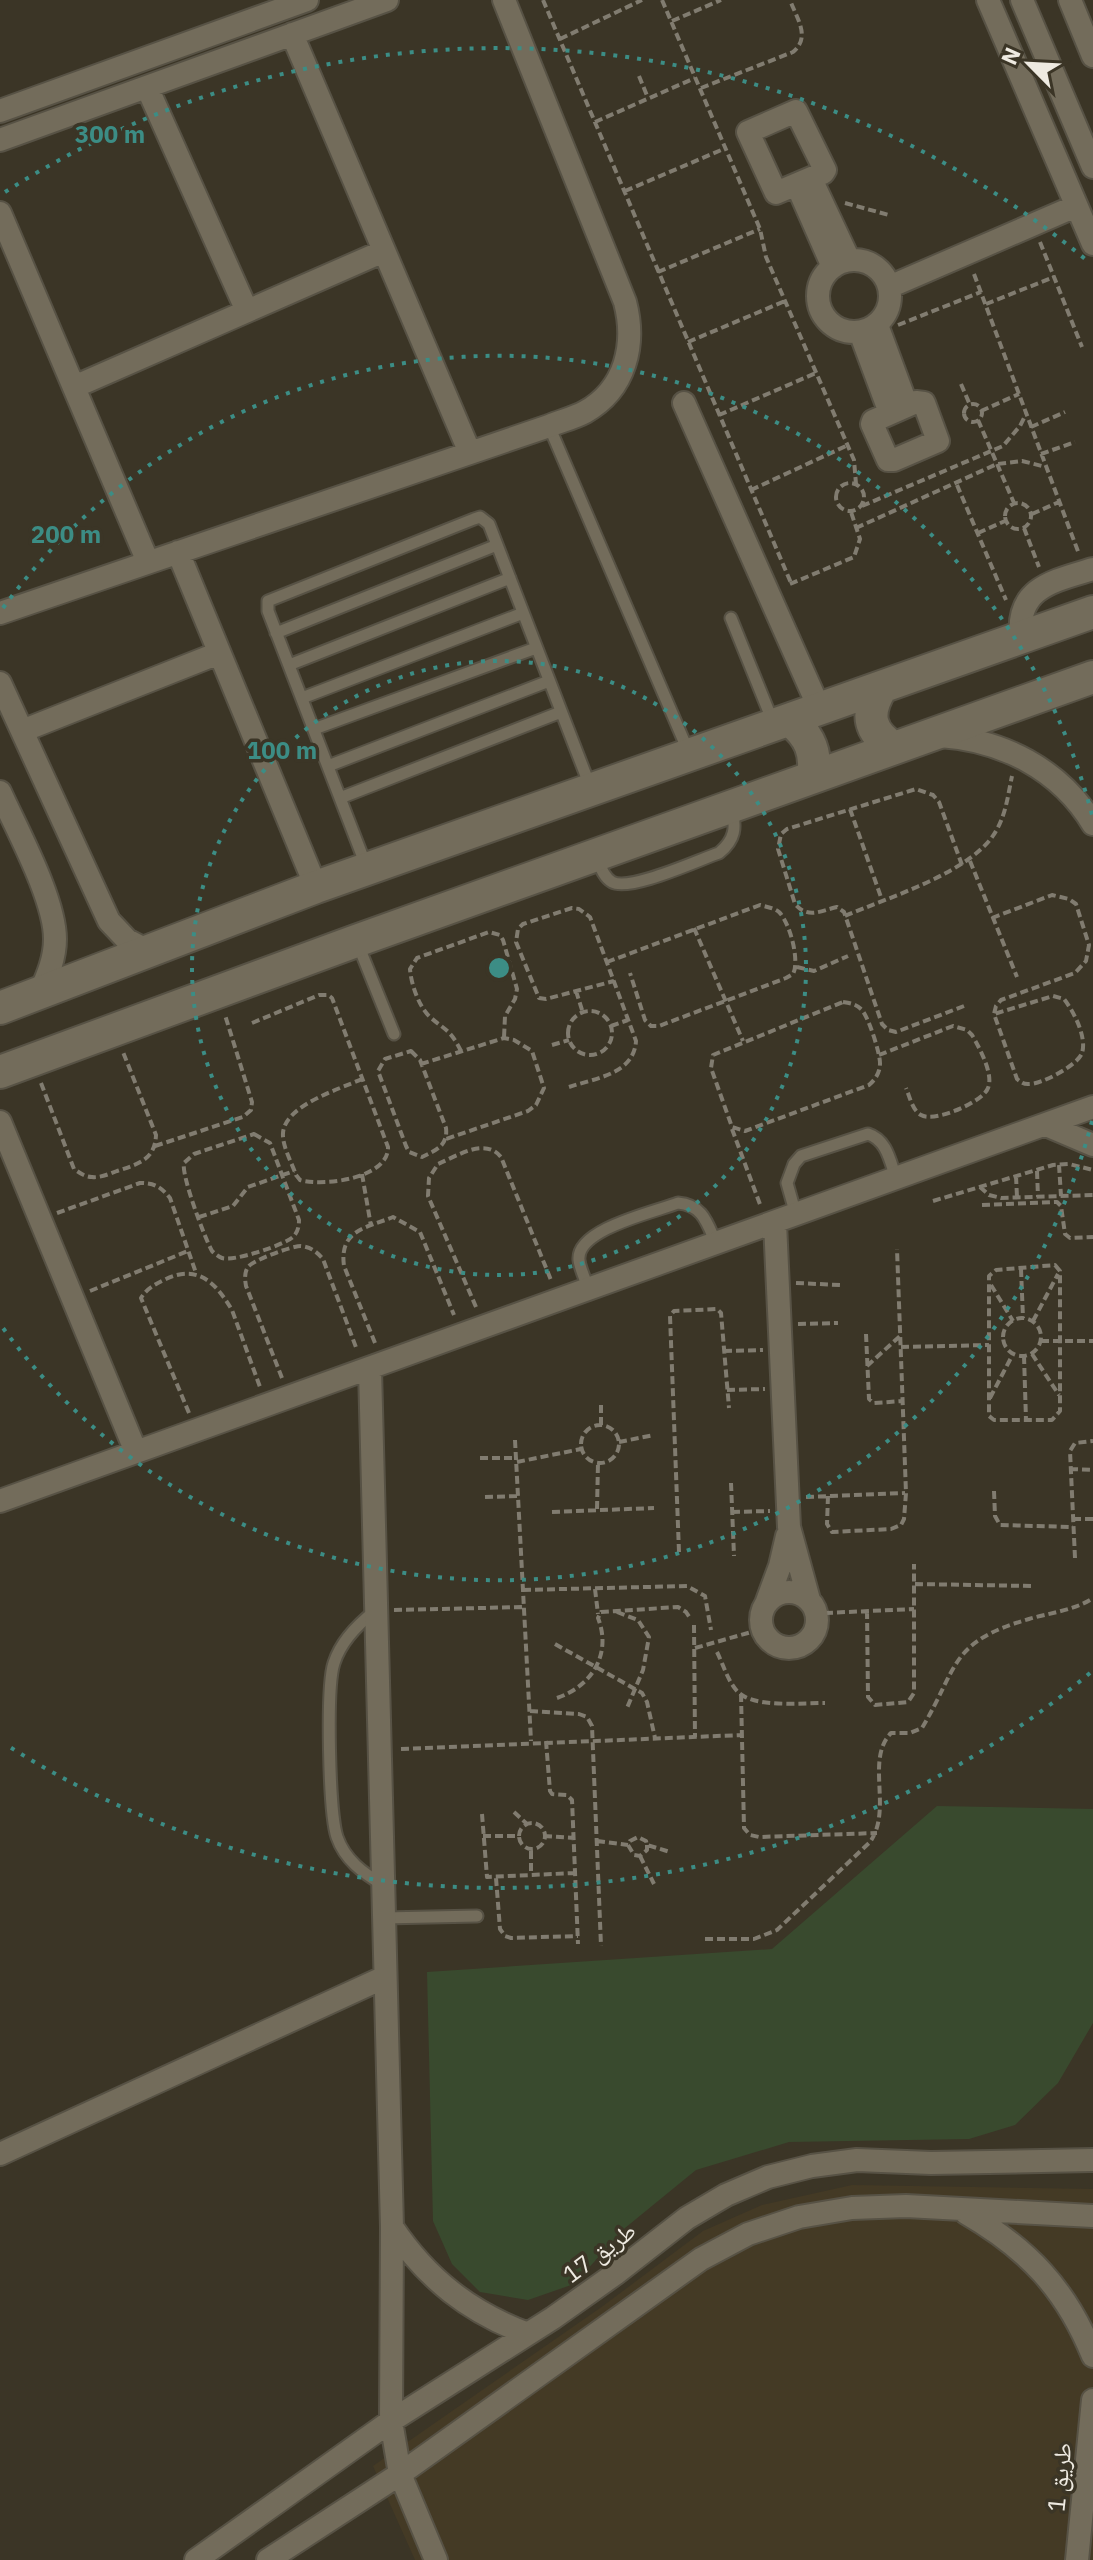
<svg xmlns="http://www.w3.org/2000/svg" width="1093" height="2560" viewBox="0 0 1093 2560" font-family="'IBM Plex Sans','Noto Naskh Arabic',sans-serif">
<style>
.built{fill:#443a25}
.green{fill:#394a2e}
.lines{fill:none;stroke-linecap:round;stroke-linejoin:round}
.lane-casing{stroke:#575245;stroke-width:15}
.street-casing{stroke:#575245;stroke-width:26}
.secondary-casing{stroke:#575245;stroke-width:36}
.path{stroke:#817c70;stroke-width:4;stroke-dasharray:8 4;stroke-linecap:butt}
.lane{stroke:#736c5b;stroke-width:11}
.street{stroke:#736c5b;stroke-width:22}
.secondary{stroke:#736c5b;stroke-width:32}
.ring{fill:none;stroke:#3c8d85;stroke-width:4;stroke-dasharray:4 8}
.labels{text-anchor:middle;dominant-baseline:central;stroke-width:7;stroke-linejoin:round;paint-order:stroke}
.street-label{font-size:24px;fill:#eeeae1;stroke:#3b3526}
.centre{fill:#3c8d85;stroke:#3b3526;stroke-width:4}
.ring-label{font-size:24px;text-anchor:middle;font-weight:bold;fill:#3c8d85;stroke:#3b3526;stroke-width:7;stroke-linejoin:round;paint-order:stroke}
</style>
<rect width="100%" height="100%" fill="#3b3526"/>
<path class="built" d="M852 2185 1093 2189V2560H415L373 2466 603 2306 703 2231 762 2205Z"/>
<path class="green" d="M937 1806 1093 1809V2023L1058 2083 1015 2125 969 2139 789 2142 696 2170 625 2228 574 2284 528 2300 480 2292 452 2264 433 2221 427 1972 772 1949Z"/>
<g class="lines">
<defs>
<path id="lane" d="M549 426 689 753
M731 618 773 722
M276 633 497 545
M289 665 510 578
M302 698 523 613
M314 729 536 648
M328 766 549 681
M340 798 561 712
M596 856C600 865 603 877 612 882 630 892 698 860 719 853 735 840 737 827 731 809
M367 868 268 611V601L474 519 480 517 489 524 590 786
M357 942 394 1034
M796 1215 787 1183 794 1164 801 1156 868 1134C887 1140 890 1161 896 1178
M589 1290C586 1281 580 1269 579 1260 576 1229 655 1212 678 1203 703 1205 707 1223 716 1243
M375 1611C357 1625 341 1641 334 1663 326 1687 329 1813 337 1837 345 1860 363 1873 383 1885
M384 1918 477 1916"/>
<path id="street" d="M988 0 1093 244
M1022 0 1093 167
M1070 0 1093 56
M292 34 470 453
M147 87 247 311
M0 111 307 0
M796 111 825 170 823 173 776 193 748 132Z
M0 140 387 0
M811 179 849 260
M797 185 833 267
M0 213 148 562
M818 296a36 36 0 1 1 72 0a36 36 0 1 1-72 0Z
M889 287 1076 206
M877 325 907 406
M860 332 890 413
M74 387 384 251
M916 402 924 403 938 441 894 460H888L872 424 873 421Z
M684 403 820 710
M178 552 316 887
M0 613 549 426C561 421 574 418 585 412 626 389 636 344 625 302L504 0
M1021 637C1016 587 1054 581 1093 569
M0 683 109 921 127 940 150 952
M22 731 219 653
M940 736C1002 740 1060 769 1093 824
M0 792C17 830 55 899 55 939 55 958 48 975 40 993
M0 1122 136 1452
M1046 1125 1093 1145
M775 1223 789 1527 809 1600
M370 1369 392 2227 391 2421 400 2474 436 2560
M0 1501 1093 1107
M761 1620a28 28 0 1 1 56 0a28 28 0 1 1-56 0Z
M766 1604 780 1566 787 1536
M0 2154 385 1977
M966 2213C1028 2249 1066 2289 1093 2356
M392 2227C427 2279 469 2312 528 2334
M196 2560 391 2421 553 2318 615 2274 687 2218 726 2195 768 2177 812 2166 857 2160 931 2163 1093 2160
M268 2560 400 2474 701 2259 748 2234 799 2217 852 2208 906 2206 1093 2216
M1077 2560 1093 2400"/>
<path id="secondary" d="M881 688C865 714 869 732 894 748
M791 721C810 736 817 753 813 777
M0 1008 316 887 1093 612
M0 1072 356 941 1093 677"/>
</defs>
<use href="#lane" class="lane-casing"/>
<use href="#street" class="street-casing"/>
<use href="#secondary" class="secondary-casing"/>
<path class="path" d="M543 0 791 583
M662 0 760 229 766 257 854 460 856 484
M672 21 721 0
M560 39 642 0
M639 76 648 98
M701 88 793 52C811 37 797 19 790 0
M595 122 695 78
M625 191 726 148
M845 203 889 215
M1040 242 1082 347
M658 272 760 229
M974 274 1079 554
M986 304 1054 277
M898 325 981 292
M688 342 785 301
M961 384 970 405
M964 413a9 9 0 1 1 18 0a9 9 0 1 1-18 0Z
M981 411 1019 394
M719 415 816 373
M978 420 1014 503
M1031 427 1065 412
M1041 454 1075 442
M836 497a14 14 0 1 1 28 0a14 14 0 1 1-28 0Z
M957 485 1006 600
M751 490 846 446
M1005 516a13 13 0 1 1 26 0a13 13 0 1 1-26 0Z
M862 506 1003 446 1020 426 1026 414
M1032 514 1059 502
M856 528 997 464 1022 461 1046 467
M1024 528 1039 567
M978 533 1005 521
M790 584 854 557 860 539 851 512
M850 809 882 900
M970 861 1017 977
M962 865 939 802 933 795 916 789 787 829 781 834 778 849 795 904C808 919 820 911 837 907L844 912 882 1024 888 1030 896 1032 964 1006
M845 916C889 897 973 872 996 831 1006 814 1008 795 1012 776
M992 918 1052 895 1069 899 1076 904 1089 945 1086 961 1075 973 1001 1000 996 1006 994 1014 1017 1079C1021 1082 1023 1084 1028 1084 1041 1085 1078 1065 1082 1053 1087 1037 1074 1012 1064 999L1053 996 994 1014
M694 928 743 1041
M607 962 760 905C767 907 774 908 779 912 790 923 800 961 793 974L786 978 659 1026H651L645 1020 630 973
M797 967 814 971 848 956
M576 991 583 1013
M843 1002C850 1003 856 1004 861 1009 868 1015 880 1053 880 1063 880 1072 876 1079 869 1085L745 1131 732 1127 711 1068 713 1055Z
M568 1033a22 22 0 1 1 44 0a22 22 0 1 1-44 0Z
M252 1023 319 995H328L332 998 388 1147C389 1178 324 1187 300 1180L296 1175C292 1163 282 1146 283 1133 285 1105 340 1089 362 1079
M611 1026 628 1020
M552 1045 569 1040
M411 1051 420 1060 446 1128C448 1146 436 1150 422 1157L409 1152 406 1146 378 1071 385 1059Z
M461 1051C450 1029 446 1031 430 1017 419 1007 411 984 410 969L417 958 489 932 500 935 503 940 517 989 515 999 505 1016 504 1038
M879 1055 953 1026 967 1030 972 1035C979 1047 994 1074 988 1088 983 1102 934 1123 921 1115 912 1110 910 1097 906 1088
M421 1064 504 1038 514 1040 532 1051 544 1088 536 1105 528 1111 446 1139
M41 1083 74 1169C80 1173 85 1177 92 1177 100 1178 109 1174 117 1171 138 1164 155 1160 156 1135L123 1052
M569 1087C596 1078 634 1074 636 1041L590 917 579 909 572 908 523 924 518 929 516 942 539 998 546 999 614 981
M732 1129 761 1207
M254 1134 270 1143 299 1220C299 1226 298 1232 293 1237 284 1245 233 1262 222 1258 219 1257 215 1254 212 1251 205 1239 181 1175 184 1163L194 1154Z
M155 1146 243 1117 251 1110 252 1102 225 1015
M1059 1165 1061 1196
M1037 1171 1038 1197
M362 1174 371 1226
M1016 1176 1017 1197
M980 1187 989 1195 1001 1198 1093 1195
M933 1201 1053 1165 1069 1164 1093 1170
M982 1205 1057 1202 1061 1206 1065 1234 1070 1238 1093 1237
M57 1213 140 1183C155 1183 161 1187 170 1198L196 1273
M199 1217 233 1206 248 1187 294 1171
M1055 1265 1060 1271V1411L1052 1420H994L989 1416V1276L996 1270Z
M1021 1269 1023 1318
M796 1283 840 1285
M991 1285 1013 1321
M90 1291 188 1251
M476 1307 428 1196 429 1178 438 1164C457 1156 485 1137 501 1157L551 1280
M1003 1337a19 19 0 1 1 38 0a19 19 0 1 1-38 0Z
M1033 1321 1058 1274
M798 1324 838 1323
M866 1334 869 1399 874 1403 903 1401
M1041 1341H1093
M375 1343 344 1266C339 1230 366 1228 393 1217L420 1232 454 1315
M901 1347 989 1345
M724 1351 763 1350
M1032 1354 1059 1395
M1024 1356 1026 1420
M867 1366 900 1336
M282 1378 246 1286C245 1280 244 1273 248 1267 253 1260 292 1246 301 1246 311 1247 317 1252 323 1259L357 1350
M727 1390 765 1389
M990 1398 1013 1354
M189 1413 141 1298C147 1288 156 1284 166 1279 198 1264 216 1283 232 1310L260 1387
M601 1425V1405
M581 1444a19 19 0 1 1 38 0a19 19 0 1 1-38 0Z
M515 1440 531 1741
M619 1442 654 1435
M480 1458H516
M517 1462 581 1449
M1070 1469 1093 1470
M731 1483 734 1556
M994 1491 995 1516 1000 1525 1073 1527
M828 1496 827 1524 832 1532 891 1529 901 1525 904 1519 906 1493 897 1249
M485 1497 518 1496
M806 1497 905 1493
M597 1509 598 1463
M552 1512 654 1508
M732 1512 770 1511
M1073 1519H1093
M679 1552 670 1316 674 1311 717 1309 721 1313 729 1408
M1075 1558 1070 1451 1075 1443 1093 1441
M915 1584 1032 1586
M595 1589 598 1614
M523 1590 687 1586 705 1596 711 1630
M394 1610 525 1607
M867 1611 868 1697 875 1705 908 1702 914 1693V1564
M617 1612 638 1620 649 1637 643 1670 627 1708
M825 1613 914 1609
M694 1625 695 1737
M555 1644 642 1693 647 1702 655 1738
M695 1648 762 1629
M717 1652C723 1664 728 1682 738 1692 754 1708 802 1703 825 1703
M741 1694 744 1828 750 1835 759 1837 877 1833
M557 1698C592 1686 612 1654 598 1618L601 1612 678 1607 686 1612 690 1618
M530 1711 579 1714 587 1717 592 1726 601 1946
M546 1741 550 1791 552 1794 567 1795 572 1800 578 1944
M401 1749 742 1735
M514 1812 527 1824
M482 1814 487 1877 575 1873
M519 1836a13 13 0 1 1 26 0a13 13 0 1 1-26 0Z
M483 1836H519
M544 1836 574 1838
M597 1841 628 1845
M647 1845V1850L640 1856 634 1855 628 1845 630 1841 638 1837 646 1841 647 1845 670 1852
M640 1856 654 1884
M531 1871V1849
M496 1878 500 1929 505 1936 511 1938 578 1936
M705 1939H754L777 1930 870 1842C893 1809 865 1760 891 1733H910L922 1728C959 1666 949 1642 1029 1619 1049 1613 1076 1610 1093 1598"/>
<use href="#lane" class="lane"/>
<use href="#street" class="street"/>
<use href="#secondary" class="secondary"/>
</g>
<g class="ring">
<circle cx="499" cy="968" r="307"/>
<path d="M1092 1121A613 613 0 0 1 3 1328M3 608A613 613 0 0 1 1092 815"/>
<path d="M1090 1673A920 920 0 0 1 5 1744M5 192A920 920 0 0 1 1090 263"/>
</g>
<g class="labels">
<g class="street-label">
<text transform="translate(599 2252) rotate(-37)">طريق 17</text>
<text transform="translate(1059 2477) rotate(-84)">طريق 1</text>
</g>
</g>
<circle cx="499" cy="968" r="12" class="centre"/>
<g class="ring-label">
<text x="110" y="143">300 m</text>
<text x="66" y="543">200 m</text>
<text x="282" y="759">100 m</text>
</g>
<g transform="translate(1029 64) rotate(294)" stroke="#3b3526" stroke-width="6" paint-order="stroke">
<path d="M0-6L14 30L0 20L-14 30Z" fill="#eeeae1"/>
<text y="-12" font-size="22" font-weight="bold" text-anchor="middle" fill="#eeeae1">N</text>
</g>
</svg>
